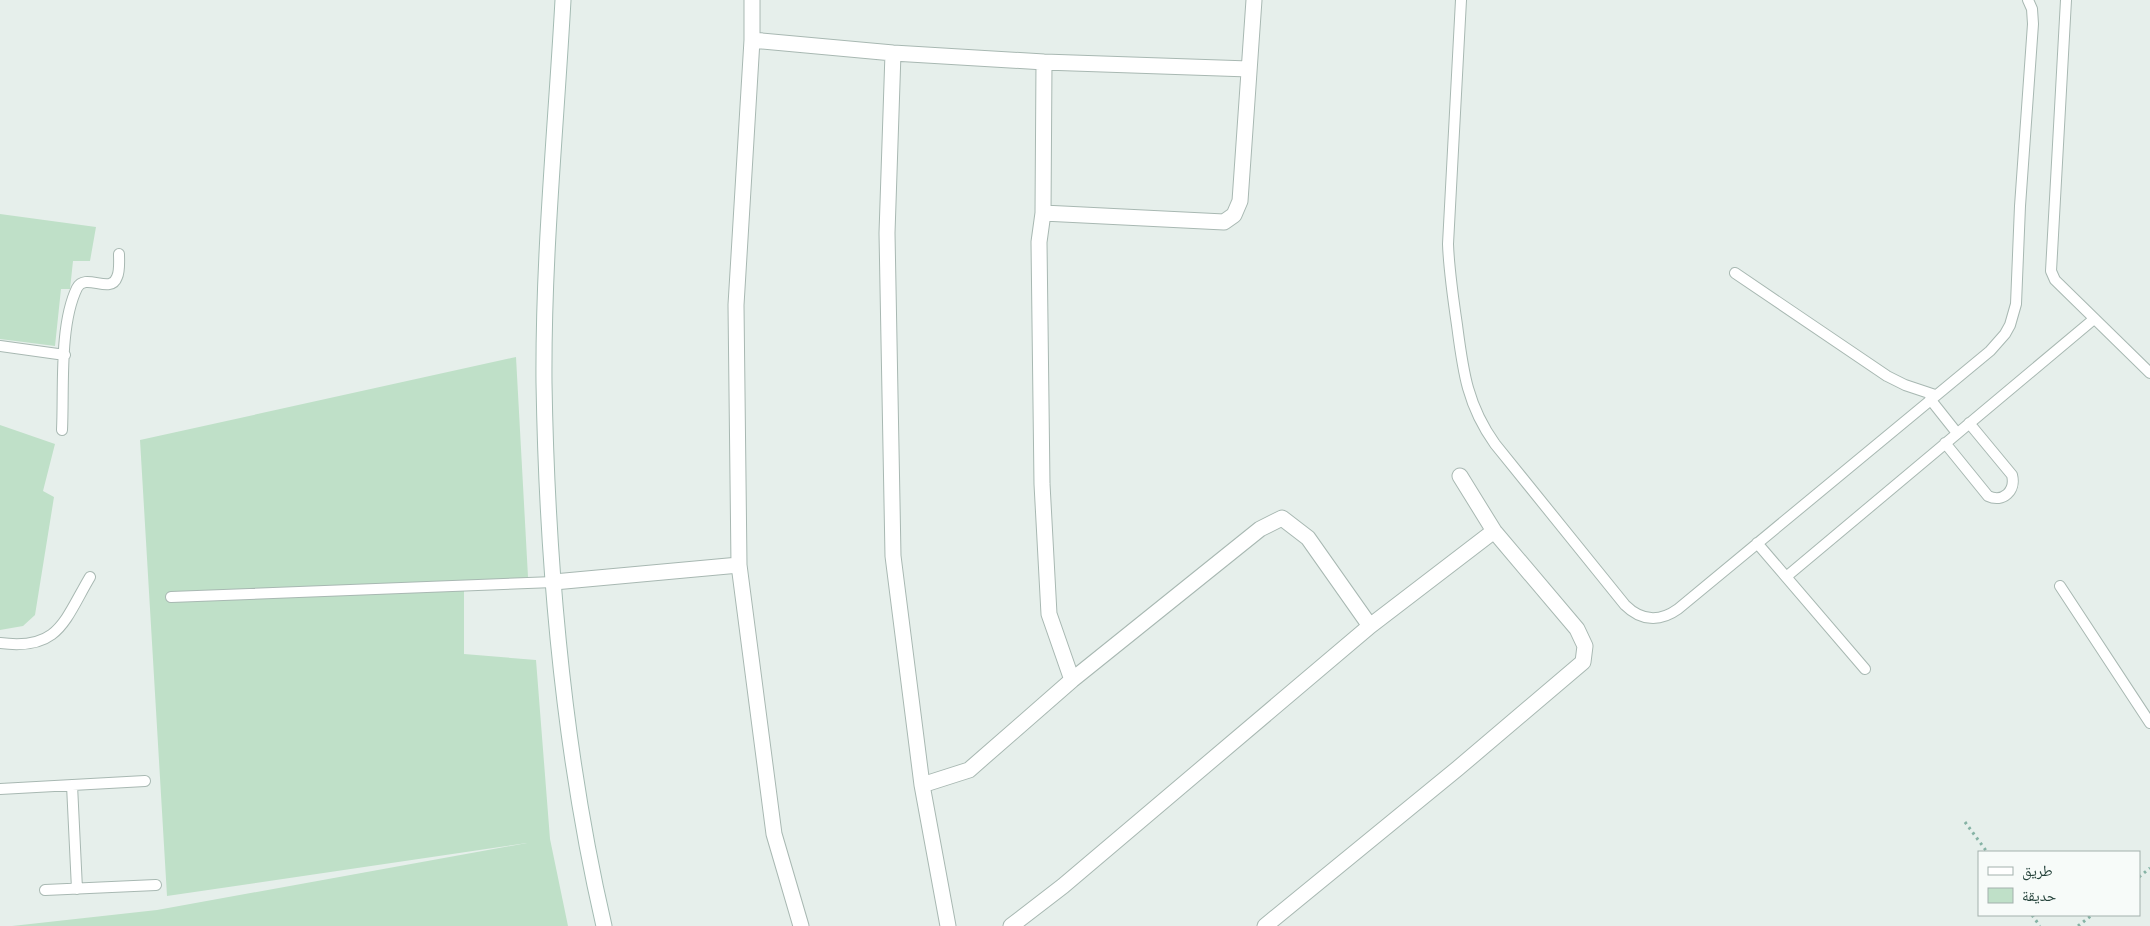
<svg xmlns="http://www.w3.org/2000/svg" width="2150" height="926" viewBox="0 0 2150 926" font-family="'PT Sans','Noto Naskh Arabic',sans-serif">
<style>
.green{fill:#bfe0c8}
.lines{fill:none;stroke-linecap:round;stroke-linejoin:round}
.lane-casing{stroke:#a8b8b2;stroke-width:12}
.street-casing{stroke:#a8b8b2;stroke-width:17}
.secondary-casing{stroke:#a4bbb3;stroke-width:17}
.path{stroke:#86b3a5;stroke-width:3;stroke-dasharray:2.5 4;stroke-linecap:butt}
.lane{stroke:#fff;stroke-width:10}
.street{stroke:#fff;stroke-width:15}
.secondary{stroke:#fff;stroke-width:15}
</style>
<rect width="100%" height="100%" fill="#e6efeb"/>
<path class="green" d="M0 214 96 227 90 261H73L70 289H61L55 346 0 339Z
M516 357 528 577 464 589V654L536 660 550 839 568 926H12L157 910 527 843 167 896 140 440Z
M0 425 55 444 43 491 54 497 35 615 23 626 0 630Z"/>
<g class="lines">
<defs>
<path id="lane" d="M1461 0 1448 244C1449 271 1453 298 1457 325 1463 371 1467 405 1495 444L1625 605C1641 621 1660 622 1678 609L1990 351 2005 334 2010 325 2016 304 2020 206 2033 24 2032 9 2028 0
M2066 0 2051 271 2055 280 2150 373
M1735 273 1887 376 1905 385 1935 395
M0 346 65 355
M1930 399 1957 433
M62 430C64 389 59 325 77 288 85 272 111 295 117 277 120 271 119 261 119 254
M1945 443 1988 496C2003 503 2016 491 2012 475L1969 423
M1757 543 1865 669
M1786 577 2094 319
M2060 586 2150 723
M171 597 554 582
M0 643C59 651 64 621 90 577
M72 785 77 889
M0 789 145 781
M45 890 156 885"/>
<path id="street" d="M752 0V40L736 305 739 565 774 834 801 926
M752 40 893 53 1044 62 1249 69
M893 53 887 233 893 556 922 785 948 926
M1043 213 1044 62
M554 582 739 565
M1072 680 1049 614 1042 484 1039 242 1043 213 1224 222 1234 215 1240 201 1254 0
M922 785 969 770 1072 680 1260 529 1282 518 1308 538 1370 626
M1011 926 1063 886 1370 626 1494 531
M1265 926 1457 769 1583 662 1585 646 1577 629 1494 531 1460 476"/>
<path id="secondary" d="M563 0C556 127 543 255 544 383 547 565 563 749 604 926"/>
</defs>
<use href="#lane" class="lane-casing"/>
<use href="#street" class="street-casing"/>
<use href="#secondary" class="secondary-casing"/>
<path class="path" d="M1965 822 1987 852
M2139 877 2150 868
M2032 915 2040 926
M2078 926 2092 915"/>
<use href="#lane" class="lane"/>
<use href="#street" class="street"/>
<use href="#secondary" class="secondary"/>
</g>
<rect x="1978" y="851" width="162" height="65" fill="#f7fbf9" stroke="#a3b1ad"/>
<rect x="1988" y="867" width="25" height="8" fill="#ffffff" stroke="#a3b1ad"/>
<text x="2022" y="876" font-size="15" fill="#24423a">طريق</text>
<rect x="1988" y="888" width="25" height="15" fill="#bfe0c8" stroke="#a3b1ad"/>
<text x="2022" y="901" font-size="15" fill="#24423a">حديقة</text>
</svg>
